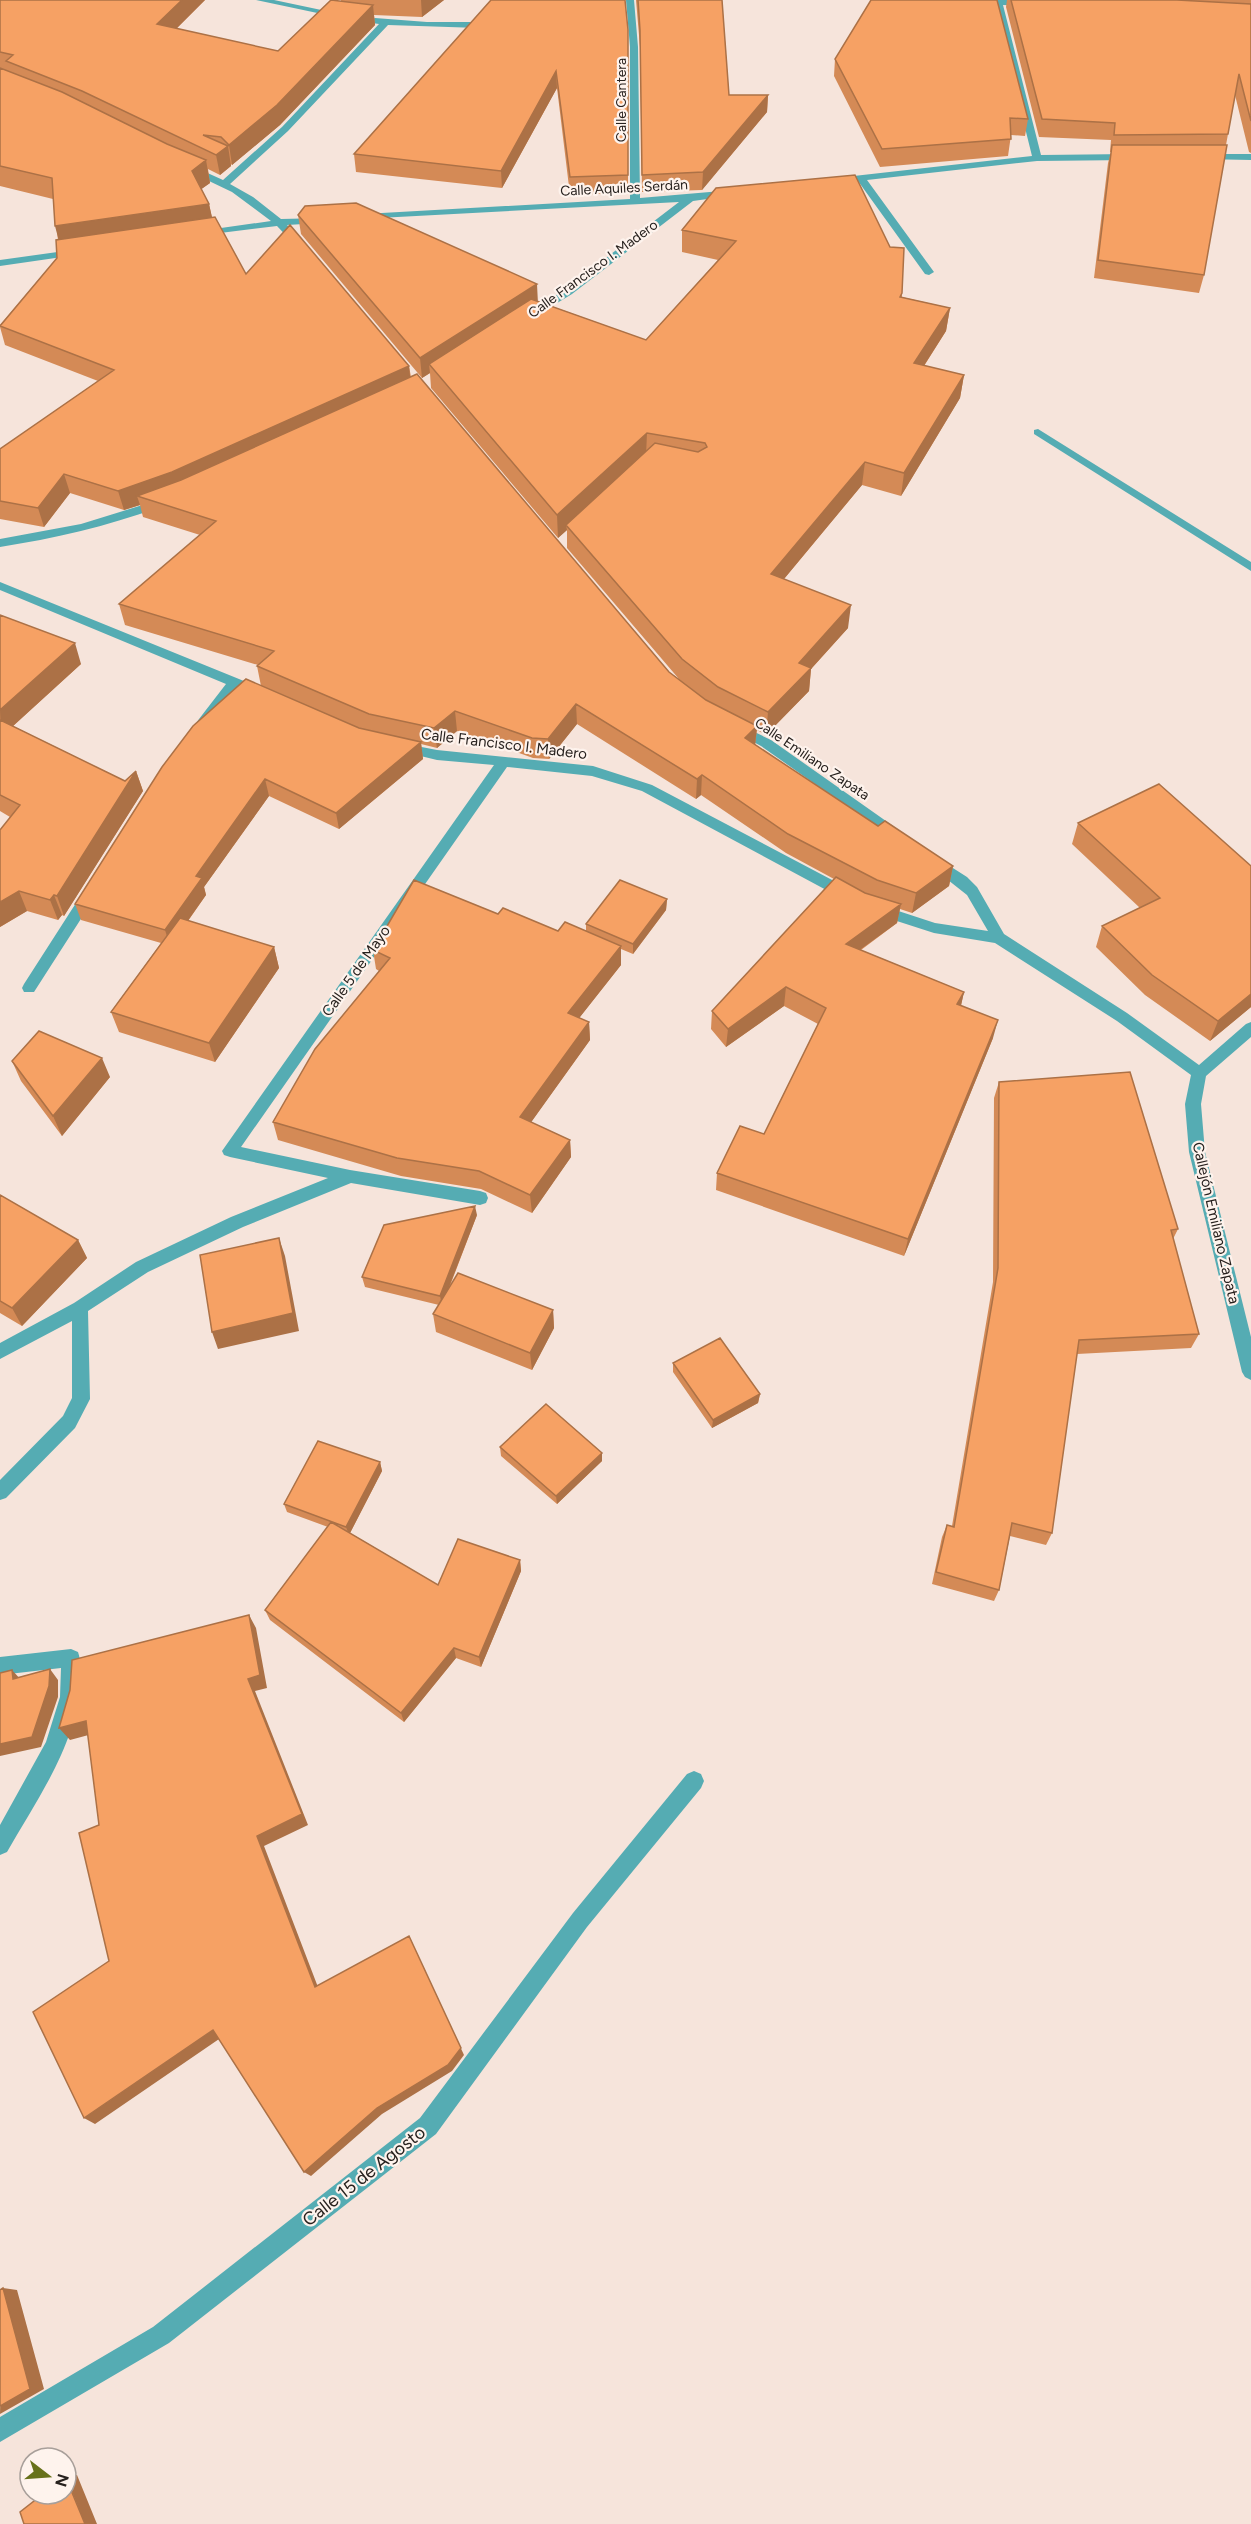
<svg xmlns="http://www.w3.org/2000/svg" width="1251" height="2524" viewBox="0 0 1251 2524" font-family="Figtree,sans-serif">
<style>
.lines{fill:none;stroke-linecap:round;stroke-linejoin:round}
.minor{fill:#55acb3;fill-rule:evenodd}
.wall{fill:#d48a56}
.shaded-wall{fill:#ac7146}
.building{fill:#f6a164;stroke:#ac7146;stroke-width:1.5}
.labels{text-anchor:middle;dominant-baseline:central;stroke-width:4.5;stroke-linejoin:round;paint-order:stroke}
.far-street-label{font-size:14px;fill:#27211e;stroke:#fef3ed}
.street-label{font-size:15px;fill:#27211e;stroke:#fef3ed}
.near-street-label{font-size:18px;fill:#27211e;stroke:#fef3ed}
</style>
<rect width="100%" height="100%" fill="#f6e4db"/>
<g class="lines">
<path class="minor" d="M256 0H274L345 15 341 18Z
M626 0H634L638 47 640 198 733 190 736 191V195L693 201 572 294 529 320 524 317 525 315 564 290 679 202 360 219V215L364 214 630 199V47Z
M991 0H1028L1032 3 1028 6 1003 5 1041 155 1130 154 1135 157 1130 160 1037 161 867 180 934 272 929 275 925 274 858 181 836 184 831 181 836 178 1032 156 994 3Z
M375 18 427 22H479L483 25 479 28 388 25 288 131 230 184 253 197 281 219 324 218V222L320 223 287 225 304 242V246H296L277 226 196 236V232L200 231 271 221 232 192 186 170V166H192L223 180 282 127 379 24 372 23V19Z
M1204 154H1251V160L1201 159 1199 157Z
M79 249 83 250V254L0 266V260Z
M1038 429 1251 562V571L1034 434V430Z
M162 499 168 503 166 505C112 525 57 538 0 547V539L81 524Z
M0 582 239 679 265 690 266 693 260 697 236 688 209 725H199L197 722 199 719 226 684 0 590Z
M738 724 771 740 903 833 905 836 903 839H893L761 746 733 731 731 728 733 725Z
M401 743 437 750 593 766 652 785 853 891 855 895 853 899H843L642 791 592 776 507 767 241 1147 350 1170 480 1191 486 1193 488 1198 486 1203 480 1205 351 1183 243 1227 148 1272 88 1311 90 1399 75 1428 6 1498 0 1500V1480L63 1416 72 1398V1321L0 1359V1343L74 1303 136 1262 231 1217 328 1178 230 1157 224 1155 222 1151 494 765 437 760 396 750 394 747 396 744Z
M934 856 967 877 977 887 1004 934 1127 1013 1199 1065 1246 1024 1251 1022V1037L1206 1076 1201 1104 1205 1152 1251 1337V1380L1245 1377 1242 1372 1189 1152 1185 1104 1191 1075 1117 1021 995 943 934 933 872 913 870 909 877 904 935 923 988 931 967 895 929 865 927 861Z
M90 888 95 889 97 893 95 897 34 992H24L22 988 24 984 85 889Z
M71 1649 78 1652C81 1660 80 1669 80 1679 79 1742 37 1799 7 1852L0 1855V1825L46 1742 60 1697 61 1668 0 1675V1657Z
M694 1771 701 1774 704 1781 701 1788 587 1927 436 2134 169 2343 0 2442V2417L153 2327 420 2118 573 1913 687 1774Z"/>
</g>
<path class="wall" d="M0 0H205L176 29 278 51 341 1V0H444L422 17 374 15 375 25 280 125 232 165 231 164V166L220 175 208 169 210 183 201 189 209 204 212 218 246 274 409 366 411 377 669 672 679 679 567 548V530L558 538 431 388 430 373 422 378 301 234 298 215 646 340 718 260 682 252V230L716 188 902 293V297L950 308 946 331 924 366 964 375 960 398 901 496 862 485 784 579 848 628 811 669 809 691 766 735 757 730 755 745 878 826 953 866 949 886 912 913 900 909 897 923 861 950 964 992 961 1005 993 1038 904 1256 716 1190 717 1173 764 1134 818 1024 784 1006 726 1047 711 1029 712 1011 834 879 786 853 701 795 696 799 577 724 549 759 533 758 457 731 437 748 421 744 423 759 339 829 269 796 204 887 206 895 188 921 274 947 279 968 215 1062 119 1032 111 1012 161 943 81 920 75 904 261 686 257 666 258 665 125 625 119 604 200 535 143 517 140 505 124 510 70 493 44 527 0 519V449L98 381 5 345 0 327V325L57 258 58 240 53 199 0 186Z
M636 0H722L729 95H768L767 112 702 190 642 192 640 47Z
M1007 0H1251V153L1249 152 1235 95 1228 134 1226 145 1204 275 1199 293 1094 278 1108 163 1111 152H1110L1111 140 1039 137 1006 7Z
M628 30V193L570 195 557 88 502 188 356 172 354 154Z
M835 59 1028 119 1025 136 1011 135 1008 156 880 167 834 76Z
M0 615 81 664 13 726 125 781 136 771 143 791 64 916 62 915 58 920 27 911 0 927 10 817 0 811Z
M1078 823 1251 866V1007L1210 1041 1145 995 1096 947 1102 926 1140 908 1072 844Z
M667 899 666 910 633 954 621 949V965L579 1018 589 1022 590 1040 531 1122 570 1140 571 1157 532 1213 481 1189 401 1176 278 1140 273 1122 379 971 376 969 373 950 498 914 558 931H586V924Z
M12 1061 110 1077 62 1136 21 1081Z
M999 1082 1178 1229 1173 1239 1199 1334 1191 1348 1077 1354 1052 1533 1046 1545 1010 1536 999 1590 994 1601 932 1584 942 1537 947 1525 952 1526 993 1282 994 1098Z
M0 1195 78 1240 87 1258 22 1326 0 1313Z
M477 1215 448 1291 553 1310 554 1328 532 1370 436 1332 433 1314 439 1305 365 1287 362 1277Z
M673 1363 760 1394 758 1403 712 1428 673 1372Z
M500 1447 602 1461 557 1504 501 1456Z
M380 1462 382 1471 350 1533 438 1585 520 1560 521 1571 481 1667 456 1658 404 1722 270 1620 265 1610 328 1527 287 1512 284 1504Z"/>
<path class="shaded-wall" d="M182 0H205L161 44 157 24Z
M421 0H444L422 17Z
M373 5 375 25 280 125 232 165 229 145Z
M556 71 557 88 502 188 501 171Z
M768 95 767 112 702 190 703 172Z
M228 146 231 166 220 175 216 155Z
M206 160 210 183 196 193 192 171Z
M209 204 214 226 61 249 55 226Z
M537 284 538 304 429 364 430 373 422 378 420 358Z
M950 308 946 331 911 386 914 363Z
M409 366 411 385 151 501 137 496 140 505 124 510 118 491Z
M964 375 960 398 901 496 904 473Z
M647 433 646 456 566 525 567 530 558 538 557 515Z
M865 462 862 485 769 597 771 574Z
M64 474 70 493 44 527 38 508Z
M851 605 848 628 811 669 809 691 766 735 768 712 799 663Z
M75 643 81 664 1 737 0 710Z
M576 704 577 724 549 759 548 739Z
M455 711 457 731 437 748 434 728Z
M757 726 755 746 745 738Z
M421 742 423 759 339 829 336 813Z
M136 771 143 791 64 916 57 896Z
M702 775 701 795 696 799 697 779Z
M265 779 269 796 204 887 206 895 170 946 165 930 196 876Z
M953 866 949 886 912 913 916 893Z
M19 891 27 911 0 927V902Z
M54 895 62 915 58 920 50 900Z
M667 899 666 910 633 954V944Z
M901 904 897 923 843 962 846 944Z
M621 946V965L569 1031 568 1013Z
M274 947 279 968 215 1062 209 1043Z
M786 987 784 1006 726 1047 728 1029Z
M964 992 960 1010 957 1004Z
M1251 994V1007L1210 1041 1218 1021Z
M998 1020 993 1038 904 1256 908 1239Z
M589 1022 590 1040 522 1135 520 1117Z
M102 1058 110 1077 62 1136 53 1116Z
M570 1140 571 1157 532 1213 530 1195Z
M475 1206 477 1215 442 1305 440 1296Z
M279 1238 285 1256 299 1331 218 1349 212 1332Z
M78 1240 87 1258 22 1326 12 1308Z
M553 1310 554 1328 532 1370 530 1353Z
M760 1394 758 1403 712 1428 713 1420Z
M602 1453V1461L557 1504 556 1496Z
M380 1462 382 1471 349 1535 346 1527Z
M520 1560 521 1571 481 1667 479 1657Z
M249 1615 256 1628 267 1688 255 1691 308 1825 264 1846 321 1995 315 1987 257 1836 248 1679Z
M454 1648 456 1658 404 1722 401 1713Z
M50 1669 58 1680V1697L41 1747 0 1756V1744Z
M12 1670 22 1681 13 1679Z
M86 1721 96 1733 70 1740 59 1728Z
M409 1936 464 2055 452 2071 382 2114 311 2176 304 2172Z
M213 2030 222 2037 95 2124 84 2118Z
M3 2288 17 2290 44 2389 0 2414Z
M77 2475 97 2524H85L66 2477Z"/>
<path class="building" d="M0 0H182L157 24 278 51 331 0 373 5 277 105 229 145 221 137 203 135 228 146 216 155 82 91 6 61 13 55 0 52Z
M491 0H625L628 30V175L570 177 556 71 501 171 354 154Z
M638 0H722L729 95H768L703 172 642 175 640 30Z
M871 0H997L1028 119 1010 118 1011 139 882 149 835 59Z
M1011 0H1177L1251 4V121L1239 74 1228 134 1114 135 1115 123 1042 119Z
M0 68 62 92 167 144 206 160 192 171 209 204 55 226 52 178 0 166Z
M1112 145H1227L1204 275 1098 260Z
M855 175 890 247 904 248 902 293 900 297 950 308 914 363 964 375 904 473 865 462 771 574 851 605 799 663 811 668 768 712 718 687 682 659 566 525 655 443 698 452 707 447 705 443 647 433 557 515 429 364 531 299 646 340 736 241 682 230 716 188Z
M356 203 537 284 420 358 298 215 305 206Z
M215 217 246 274 290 225 409 366 172 472 118 491 64 474 38 508 0 501V449L114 370 0 326 57 258 56 240Z
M417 374 669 672 706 700 757 726 745 738 878 826 885 821 953 866 916 893 877 880 788 834 702 775 697 779 576 704 548 739 532 738 455 711 434 728 369 714 257 666 274 651 119 604 216 521 137 496 181 480Z
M0 615 75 643 0 710Z
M246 679 359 728 421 742 336 813 265 779 196 876 202 878 165 930 75 904 162 767 193 726Z
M0 720 125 781 136 771 57 896 54 895 50 900 19 891 0 902V830L20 805 0 795Z
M1159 784 1251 866V994L1218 1021 1152 975 1102 926 1160 898 1078 823Z
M836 877 865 893 901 904 846 944 964 992 957 1004 998 1020 908 1239 717 1173 740 1126 764 1134 826 1008 786 987 728 1029 712 1011Z
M414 880 498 914 503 908 558 931 565 922 621 946 568 1013 589 1022 520 1117 570 1140 530 1195 479 1171 397 1158 273 1122 315 1049 390 958 373 950Z
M620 880 667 899 633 944 586 924Z
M180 918 274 947 209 1043 111 1012Z
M39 1031 102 1058 53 1116 12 1061Z
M1130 1072 1178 1229 1171 1230 1199 1334 1079 1340 1052 1533 1012 1523 999 1590 936 1572 947 1525 954 1527 998 1268 999 1082Z
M0 1195 78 1240 12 1308 0 1301Z
M475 1206 440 1296 362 1277 384 1225Z
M279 1238 293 1313 212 1332 200 1255Z
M458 1273 553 1310 530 1353 433 1314Z
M720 1338 760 1394 713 1420 673 1363Z
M546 1404 602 1453 556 1496 500 1447Z
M318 1441 380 1462 346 1527 284 1504Z
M331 1522 438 1585 458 1539 520 1560 479 1657 454 1648 401 1713 265 1610Z
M249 1615 260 1675 248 1679 302 1814 257 1836 315 1987 409 1936 461 2048 448 2065 377 2108 304 2172 213 2030 84 2118 33 2012 109 1961 79 1833 99 1825 86 1721 59 1728 70 1690 72 1660Z
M50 1669 49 1686 32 1737 0 1744V1673L12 1670 13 1679Z
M3 2288 30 2389 0 2406V2290Z
M66 2478 85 2524H24L20 2512 43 2494H66Z"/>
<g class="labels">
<g class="far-street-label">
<text transform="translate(621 100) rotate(-90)">Calle Cantera</text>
<text transform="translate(624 188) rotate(-3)">Calle Aquiles Serdán</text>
<text transform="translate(593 269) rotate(-36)">Calle Francisco I. Madero</text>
<text transform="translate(812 759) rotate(34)">Calle Emiliano Zapata</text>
</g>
<g class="street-label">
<text transform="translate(504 744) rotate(7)">Calle Francisco I. Madero</text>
<text transform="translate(356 971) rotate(-55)">Calle 5 de Mayo</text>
<text transform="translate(1216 1223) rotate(77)">Callejón Emiliano Zapata</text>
</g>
<g class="near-street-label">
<text transform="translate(364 2176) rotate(-38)">Calle 15 de Agosto</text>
</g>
</g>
<g transform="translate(48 2476) rotate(107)"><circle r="28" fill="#fef3ed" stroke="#a89f9a" stroke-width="1.5"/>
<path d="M0-4.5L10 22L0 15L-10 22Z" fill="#67711a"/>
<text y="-9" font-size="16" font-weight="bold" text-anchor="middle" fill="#27211e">N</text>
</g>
</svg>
